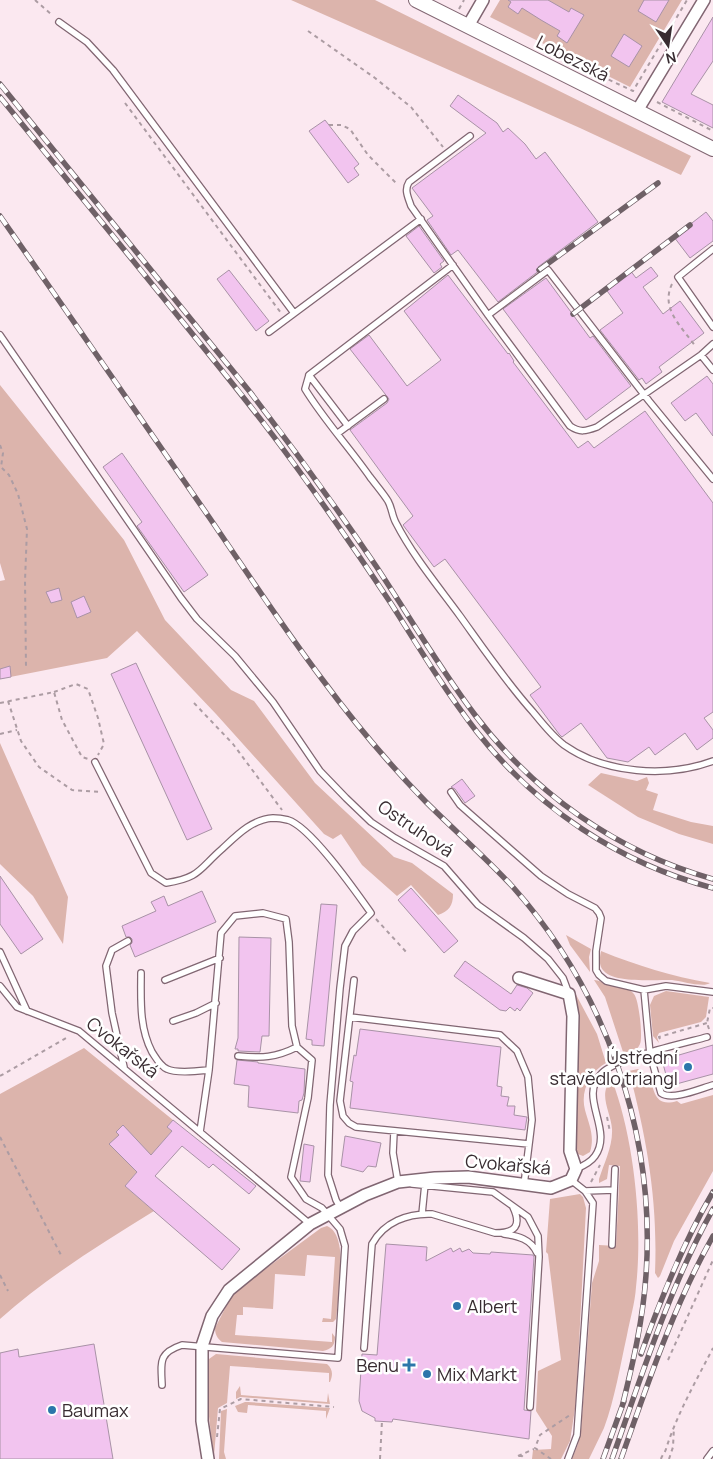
<svg xmlns="http://www.w3.org/2000/svg" width="713" height="1459" viewBox="0 0 713 1459" font-family="Manrope,sans-serif">
<style>
.green{fill:#dcb4ac}
.building{fill:#f2c4ef;stroke:#a892a6}
.lines{fill:none;stroke-linecap:round;stroke-linejoin:round}
.service-casing{stroke:#816672;stroke-width:8}
.minor-casing{stroke:#816672;stroke-width:14}
.tertiary-casing{stroke:#816672;stroke-width:16}
.path{stroke:#ac9ca3;stroke-width:2;stroke-dasharray:4 4;stroke-linecap:butt}
.service{stroke:#fff;stroke-width:5.5}
.minor{stroke:#fff;stroke-width:11}
.tertiary{stroke:#fff;stroke-width:14}
.rail-casing{stroke:#6f6167;stroke-width:5.5}
.rail{stroke:#fff;stroke-width:4;stroke-dasharray:11;stroke-linecap:butt}
.poi-dot{fill:#2c76aa;stroke:#fff;stroke-width:2}
.labels{text-anchor:middle;dominant-baseline:central;stroke-width:5;stroke-linejoin:round;paint-order:stroke}
.street-label{font-size:18px;fill:#382c31;stroke:#fff}
.poi-label{font-size:18px;fill:#382c31;stroke:#fff;text-anchor:start}
</style>
<rect width="100%" height="100%" fill="#fbe8f0"/>
<path class="green" d="M291 0H375L691 156 681 175 580 128Z
M500 0H682L630 87 490 17Z
M0 385 124 540 165 620 231 690 254 701 315 783 394 857 412 863 453 894C453 906 449 911 438 915L411 885 397 896 362 865 341 834 333 839 324 834 216 714 137 631 107 658 0 679V581L5 580 0 563Z
M0 743 68 897 63 944 33 896 0 864Z
M601 773 637 781 647 777 649 783 646 790 658 794 653 810 691 822 713 826V844L679 834 638 817 588 785Z
M566 935 591 949 589 957 590 972 570 945Z
M601 951C638 966 671 976 710 983 704 988 681 981 672 980 656 979 609 985 601 967 599 962 600 956 601 951Z
M594 980C599 980 603 983 609 985 617 988 628 986 634 994 639 1000 643 1037 640 1044 637 1051 630 1053 624 1055L605 997Z
M573 989 597 1034 606 1063C590 1072 580 1091 585 1110 589 1125 595 1136 590 1152L583 1156 578 1154 576 1149 577 1019V1006Z
M666 991 709 997 706 1017 701 1022 659 1033 657 1037 659 1043 653 1036 650 1005 654 996Z
M84 1048 173 1120 167 1127 172 1131 125 1186 154 1211C101 1244 47 1277 0 1319V1094Z
M638 1069 645 1074 649 1073C654 1090 654 1108 677 1101L681 1104 713 1095V1171L674 1241 660 1276 658 1278 655 1273C658 1201 647 1140 629 1071Z
M612 1080C634 1138 643 1225 636 1287 635 1303 630 1319 627 1335 620 1366 615 1398 604 1428 599 1438 594 1449 589 1459H572L578 1444 581 1429 592 1283 599 1261V1245L616 1246 620 1166 609 1165 607 1179 599 1183V1179C604 1163 613 1146 612 1129 611 1112 597 1093 612 1080Z
M580 1194 583 1197 586 1208 576 1402 570 1441 561 1459H532L533 1450 551 1449 552 1436 536 1411 538 1371 561 1360 548 1254 546 1252 550 1199Z
M327 1226C350 1235 338 1298 336 1319L333 1322H322L323 1318 331 1319 335 1257 307 1255 305 1276 275 1274 273 1309 243 1307V1315H237L235 1335 332 1342V1333L335 1337C335 1346 331 1349 323 1351L222 1342C217 1338 215 1334 215 1328L231 1297 245 1284 321 1228Z
M216 1354 327 1364C333 1369 333 1375 330 1382H329V1373L230 1366 227 1403 218 1408 214 1456C211 1433 203 1380 209 1359Z
M240 1386 241 1395 327 1402 328 1393 330 1404 240 1397 236 1399V1392Z
M245 1402H248L330 1408 326 1419V1411L248 1405 247 1413 238 1412 235 1406Z
M227 1409 224 1452 226 1459H219L221 1411Z"/>
<path class="building" d="M508 0H548L569 12 571 8 584 15 567 43 557 36 560 31 541 20 522 8 518 14 508 7 511 2Z
M644 0H669L656 22 638 11Z
M713 17V61L691 94 713 105V128L662 102Z
M624 34 642 46 629 67 611 56Z
M458 95 497 123 503 132 508 128 525 144 536 159 545 152 598 222 538 267 540 270 498 302 458 250 451 255 427 220 433 216 412 188 486 133 450 106Z
M325 120 359 164 354 168 359 175 348 183 309 131Z
M706 212 713 221V241L690 258 674 237Z
M419 226 444 261 440 264 442 267 434 273 406 236Z
M651 267 658 276 643 287 663 314 680 301 704 333 659 367 662 372 646 384 642 378 639 380 600 330 623 313 605 288 630 270 636 278Z
M229 270 269 321 256 331 217 279Z
M448 275 508 354 509 353 514 361 513 362 578 448 588 441 594 448 645 411 713 503V712L704 718 713 730V738L697 750 685 733 655 755 649 747 628 762 607 758 581 723 562 737 559 734 530 695 541 687 445 559 434 567 403 525 413 516 350 430 387 403 389 399 350 349 369 335 407 386 441 360 404 311Z
M546 278 590 338 593 336 631 386 586 420 503 309Z
M707 376 713 384V436L696 413 685 421 671 403Z
M122 453 208 575 184 592 137 526 142 522 103 467Z
M59 588 62 600 51 603 46 592Z
M84 596 91 612 77 618 71 602Z
M136 663 212 829 187 840 111 674Z
M10 666 11 677 0 679V669Z
M462 779 475 796 465 803 455 789 451 787Z
M0 876 43 939 21 954 0 924Z
M411 888 458 941 444 953 398 900Z
M202 891 216 922 135 957 130 945 132 943V939L130 937H126L122 926 156 911 151 902 164 896 168 906Z
M321 904 337 905 324 1046 312 1045V1040L306 1039Z
M239 937 271 938 269 1036H262L260 1052 238 1051V1049H235L238 1038Z
M465 961 511 994 517 985 527 988 533 993 520 1011 517 1008 515 1011 510 1007 506 1011 500 1010 454 976Z
M360 1029 501 1047 497 1086 502 1087 501 1096 509 1097 507 1106H515L514 1115 527 1117 525 1130 350 1108 353 1082 350 1081 354 1055 356 1056Z
M713 1045V1074L669 1086 662 1060Z
M237 1060 258 1062V1063L305 1069 304 1093 302 1100 299 1101 298 1113 248 1107 249 1086 234 1084Z
M173 1120 256 1186 249 1194 213 1164 209 1168 182 1146 155 1176 240 1249 222 1270 125 1186 137 1172 109 1144 119 1135 116 1132 123 1125 151 1155 172 1131 167 1127Z
M345 1136 381 1143 376 1167 368 1166 363 1172 341 1166Z
M304 1144 314 1146 310 1182 300 1181Z
M386 1244 427 1247 426 1261 451 1248 453 1252 460 1248 462 1252 469 1249 473 1253 490 1254 491 1252 533 1255 534 1257 524 1410 531 1411 529 1439 393 1419 392 1422 375 1421V1418L362 1411 359 1401 362 1354 377 1355Z
M94 1344 113 1459H0V1353L18 1349 19 1357Z"/>
<g class="lines">
<defs>
<path id="service" d="M59 22 87 42 113 70 294 313
M470 136 409 182C404 190 408 197 411 206L488 315 570 426C580 433 586 431 597 427L701 355 713 344
M713 249 678 277 713 327
M488 315 548 270 649 401 713 479
M269 332 421 219
M0 335 181 598 197 619 235 656 273 702 320 771 346 798 371 822 395 838 444 866 478 905 524 938 548 959 563 978 569 994
M701 355 713 370
M309 375 305 389C324 420 349 447 370 477 376 485 383 493 388 501 392 508 392 516 396 523 413 556 438 586 460 616 483 648 506 682 533 712 542 723 552 736 564 745 605 774 667 778 713 761
M348 426 309 375 453 265
M338 433 384 399
M95 762 151 873 166 883C200 878 199 869 222 849 236 836 252 819 273 818 277 818 284 819 288 820 311 827 356 892 371 913L353 931 345 946 340 988 330 1105 328 1175 336 1200 340 1207
M451 792 460 805 541 876 568 894 595 908 599 913 601 918 596 951V970L599 975 606 981 644 990 666 986 713 992
M0 952 27 1011
M141 973C141 1000 139 1027 152 1052 156 1058 160 1066 167 1069 177 1074 199 1071 209 1070
M165 980 220 958
M354 980 340 1101 343 1116 349 1123 356 1127 529 1144
M0 986 17 1007 79 1031 310 1224
M644 990 650 1054 661 1093C672 1101 699 1089 713 1085
M350 1017 500 1035 517 1051 528 1077 532 1120 524 1185
M173 1021 196 1013 216 1003
M238 1056C262 1058 275 1058 297 1047
M124 1067 112 1013 106 966 112 950 128 941
M394 1132 393 1153 398 1182 400 1183
M576 1169C583 1166 591 1162 595 1156 614 1129 577 1097 602 1073 617 1058 685 1043 707 1037
M412 1184 493 1192 528 1217 538 1236 539 1257 530 1407
M585 1191 614 1190
M422 1214 425 1184
M504 1234C518 1236 531 1239 537 1253
M612 1245 615 1169
M364 1348 372 1244C384 1222 408 1213 432 1214L495 1233C515 1233 522 1226 513 1207
M162 1385C161 1362 158 1353 182 1345L338 1358 345 1246 340 1229 322 1208 306 1199 291 1177 308 1098 312 1060 297 1047 292 1026 289 942 286 919 263 913 235 916 221 933 209 1070 200 1132
M568 1459 577 1435 593 1203 585 1191 571 1180
M707 1459 713 1451"/>
<path id="minor" d="M468 26 483 0
M637 111 704 0
M208 1459 202 1421V1346L212 1316 229 1290 310 1224 365 1195 398 1182 435 1178 468 1177 551 1188 571 1180 576 1169 570 1151 573 1016 569 994 519 978"/>
<path id="tertiary" d="M416 0 713 149"/>
</defs>
<use href="#service" class="service-casing"/>
<use href="#minor" class="minor-casing"/>
<use href="#tertiary" class="tertiary-casing"/>
<path class="path" d="M35 0 52 15
M459 9 464 0
M308 31 375 78 411 107 443 147
M558 56 633 91 687 0
M657 102 713 131
M125 103 281 313
M329 125H341L350 129 368 155 398 185
M672 284C660 309 682 327 696 347
M0 445 3 453 1 467 9 475 18 494 27 529 25 581 26 668
M54 692 76 684 88 689 98 718 104 744 98 755
M8 701 21 741 39 767 72 790 101 792
M0 703 54 692 62 720 82 757 88 759
M194 703 233 744 282 810
M0 734 17 730
M376 919 408 954
M709 1029 707 1023 710 1008H713
M660 1039 659 1037 707 1023
M0 1076 68 1037
M607 1117 610 1132
M0 1137 61 1255
M591 1182 600 1165
M0 1275 8 1291
M668 1360 713 1260
M217 1437 220 1409 241 1399 334 1407
M518 1456 534 1449
M519 1456H522L525 1459
M380 1459 382 1421
M551 1459 535 1448 540 1435 570 1415
M661 1459C662 1455 665 1453 666 1449 677 1414 696 1381 713 1348
M669 1459 673 1447 674 1427"/>
<use href="#service" class="service"/>
<use href="#minor" class="minor"/>
<use href="#tertiary" class="tertiary"/>
<defs>
<path id="rail" d="M0 84 250 392C294 449 336 507 376 566 409 616 439 667 475 715 535 794 617 852 713 879
M0 97C55 165 110 232 165 300 206 351 248 401 286 453 323 503 358 554 392 605 419 648 446 692 477 732 537 808 619 863 713 888
M0 216C70 316 139 416 209 517 246 571 282 626 322 679 353 721 390 765 426 802 454 830 485 857 512 886 606 991 656 1134 646 1275 643 1320 633 1363 622 1407
M539 270 658 183
M573 314 690 225
M641 1354C661 1298 683 1243 713 1192
M603 1459 624 1401
M612 1459C642 1375 669 1288 713 1209
M621 1459C648 1383 673 1307 713 1236"/>
</defs>
<use href="#rail" class="rail-casing"/>
<use href="#rail" class="rail"/>
</g>
<g class="poi-dot">
<circle cx="688" cy="1067" r="5"/>
<circle cx="457" cy="1306" r="5"/>
<path d="M406.5 1357.5h5v5h5v5h-5v5h-5v-5h-5v-5h5z"/>
<circle cx="427" cy="1374" r="5"/>
<circle cx="52" cy="1410" r="5"/>
</g>
<g class="labels">
<g class="street-label">
<text transform="translate(573 58) rotate(27)">Lobezská</text>
<text transform="translate(416 828) rotate(34)">Ostruhová</text>
<text transform="translate(123 1047) rotate(38)">Cvokařská</text>
<text transform="translate(508 1164) rotate(5)">Cvokařská</text>
</g>
<g class="poi-label">
<text x="678" y="1057" text-anchor="end">Ústřední<tspan x="678" dy="21">stavědlo triangl</tspan></text>
<text x="467" y="1306">Albert</text>
<text x="399" y="1365" text-anchor="end">Benu</text>
<text x="437" y="1374">Mix Markt</text>
<text x="62" y="1410">Baumax</text>
</g>
</g>
<g transform="translate(668 45) rotate(167)" stroke="#ffffff" stroke-width="4" paint-order="stroke">
<path d="M0-4L9 19L0 12L-9 19Z" fill="#382c31"/>
<text y="-8" font-size="14" font-weight="bold" text-anchor="middle" fill="#382c31">N</text>
</g>
</svg>
